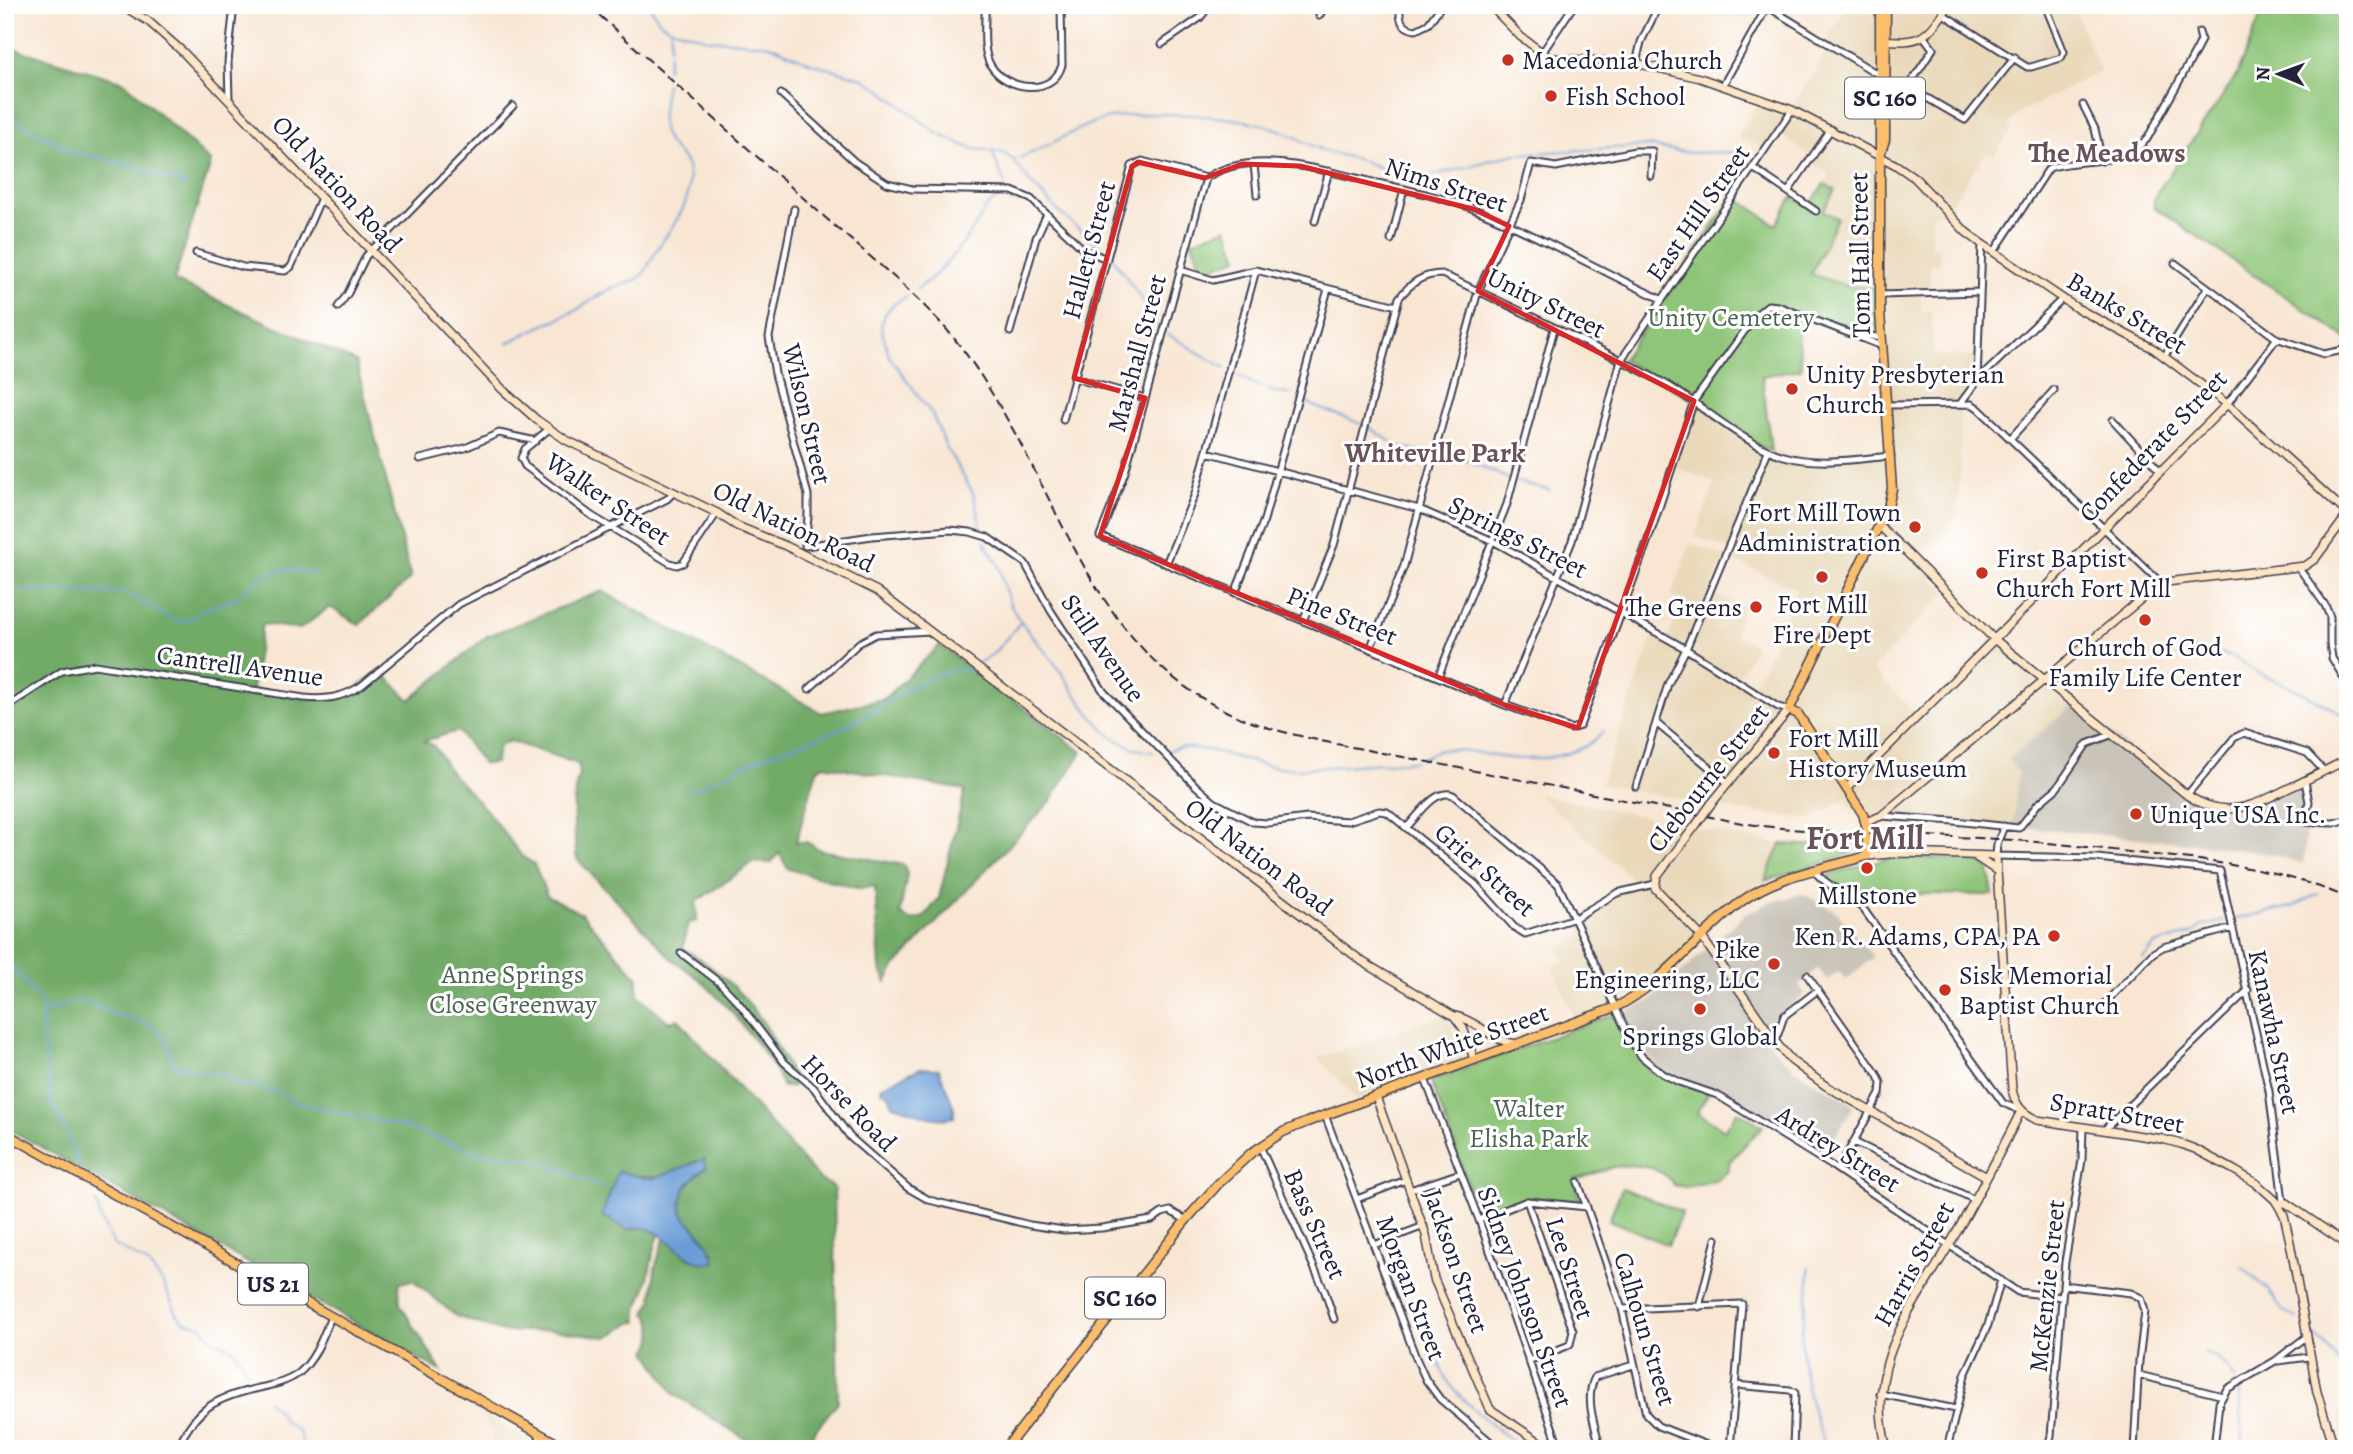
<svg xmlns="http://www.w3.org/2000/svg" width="2353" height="1454" viewBox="0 0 2353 1454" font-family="Alegreya,serif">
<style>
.built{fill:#e9d9ba}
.industrial{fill:#c9c3b8}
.green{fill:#8ec578;stroke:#58745a;stroke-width:2}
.forest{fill:#72aa68;stroke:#4a6652;stroke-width:2;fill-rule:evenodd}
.water{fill:#6a9dd6;stroke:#466088;stroke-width:2}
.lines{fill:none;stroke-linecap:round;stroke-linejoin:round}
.stream{stroke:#6a9dd6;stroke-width:2}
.street-casing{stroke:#423f52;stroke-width:9}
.secondary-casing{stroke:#423f52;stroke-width:10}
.primary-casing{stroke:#423f52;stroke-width:11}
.street{stroke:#fff;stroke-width:5}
.secondary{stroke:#fde5c5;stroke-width:7}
.primary{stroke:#fabe6d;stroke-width:8}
.rail{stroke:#22223b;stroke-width:2;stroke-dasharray:10 5;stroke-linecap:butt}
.secondary-bridge-casing{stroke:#423f52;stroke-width:10;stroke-linecap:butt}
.secondary-bridge{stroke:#fde5c5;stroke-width:7}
.marked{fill:none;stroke:#d62828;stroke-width:5;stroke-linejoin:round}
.poi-dot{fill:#c8321e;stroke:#fff;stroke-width:2.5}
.labels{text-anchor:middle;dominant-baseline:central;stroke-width:6;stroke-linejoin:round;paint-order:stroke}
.shield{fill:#fff;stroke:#646476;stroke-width:2}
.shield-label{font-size:24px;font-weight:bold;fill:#22223b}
.poi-label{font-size:26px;fill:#22223b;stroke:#fff;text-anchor:start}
.street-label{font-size:26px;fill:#22223b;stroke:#fff}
.park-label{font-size:26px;fill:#4d6353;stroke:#fff}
.neighbourhood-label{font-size:28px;font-weight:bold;fill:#6a5358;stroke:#fff}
.district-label{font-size:33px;font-weight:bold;fill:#6a5358;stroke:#fff}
</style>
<rect width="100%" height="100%" fill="#fff"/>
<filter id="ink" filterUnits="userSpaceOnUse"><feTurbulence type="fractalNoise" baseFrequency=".0143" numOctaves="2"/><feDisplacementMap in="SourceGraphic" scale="14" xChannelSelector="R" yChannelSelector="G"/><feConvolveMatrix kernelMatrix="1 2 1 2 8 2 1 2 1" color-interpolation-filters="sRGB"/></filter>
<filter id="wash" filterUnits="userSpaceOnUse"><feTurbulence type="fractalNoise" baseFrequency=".00686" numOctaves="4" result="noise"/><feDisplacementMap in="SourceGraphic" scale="28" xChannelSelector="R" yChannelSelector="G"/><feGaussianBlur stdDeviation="1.57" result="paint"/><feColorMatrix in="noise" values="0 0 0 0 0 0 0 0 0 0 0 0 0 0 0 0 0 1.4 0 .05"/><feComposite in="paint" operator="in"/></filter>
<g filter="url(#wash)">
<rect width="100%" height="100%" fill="#f8e6d3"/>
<path class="built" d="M1847 5H1859L1881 18V5H2072L2101 71 2018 114 2008 126 2012 131 1993 156 1987 152 1946 211 1932 216 1931 247H1940V263L1930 264V292L1920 293 1921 312H1932L1933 355 1978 357V378L1960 402 1961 470 1955 520 1917 563 1947 592 1872 669 1917 716 1993 639 2074 704 2008 760 2018 772 2013 826 1881 815 1866 821 1861 811H1854L1846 798 1811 819 1739 811 1601 784 1654 632 1667 639 1684 602 1671 596 1691 543 1725 557 1710 593 1744 606 1734 634 1756 646 1737 680 1750 688 1764 666 1797 589 1727 558 1730 550 1695 536 1715 483 1674 466 1695 401 1756 445 1787 456 1809 460 1889 456 1890 491 1879 525 1891 502 1893 481 1881 289 1847 286 1811 275 1837 218 1823 211 1834 190 1824 184 1830 173 1809 162V154L1780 135 1764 148 1738 138 1760 99 1790 110 1829 48 1828 37Z
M1537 794 1731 835 1781 844 1765 881 1741 895 1644 985 1614 1003 1574 1018 1553 967 1564 962 1558 947 1584 936 1576 918 1627 890 1642 887Z
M1446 1014 1465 1058 1357 1099 1318 1058Z
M479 1411 544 1449H492V1433Z"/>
<path class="industrial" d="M2074 704 2186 795 2234 810 2304 782 2307 795 2304 864 2271 854 2197 844 2013 826 2018 772 2008 760Z
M1801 894 1806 895 1838 913 1873 957 1846 980 1839 971 1827 980 1818 968 1799 985 1805 994 1775 1017 1770 1034 1766 1038 1782 1058 1798 1072 1854 1105 1824 1155 1715 1090 1680 1078 1658 1066 1641 1049 1623 1013 1651 1000 1745 914 1771 902Z"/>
<path class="green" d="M2268 5H2348V339L2154 207V197L2238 73 2264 7Z
M1824 184 1835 190 1823 211 1837 218 1811 274 1847 286 1878 289 1880 337 1857 335 1797 313 1801 369 1762 376 1771 451 1756 445 1694 400 1622 360 1734 196 1776 225 1793 196 1809 207Z
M1227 228 1238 258 1202 271 1192 241Z
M1781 844 1856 847 1850 854 1765 881Z
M1894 857 1970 860 1983 863 1989 870 1993 895 1849 893 1828 880 1830 874Z
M1612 1015C1622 1022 1624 1033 1631 1042 1654 1074 1675 1078 1709 1092L1697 1113 1725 1130 1737 1111 1763 1126 1730 1161 1727 1172 1717 1180 1686 1187 1674 1185 1664 1174 1652 1168 1630 1165 1613 1167 1575 1180 1580 1199 1578 1202 1531 1197 1486 1215 1479 1213 1431 1081Z
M1622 1188 1682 1212 1668 1245 1609 1220Z"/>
<path class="forest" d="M5 46 124 82 211 162 174 281 356 362 411 578 359 625 330 607 300 629 262 624 252 689 304 698 347 695 380 670 410 700 487 636 602 591 822 713 884 699 940 645 1082 752 1050 802 897 964 886 982 880 968 875 886 860 889 788 869 779 853 771 863 754 862 696 902 697 921 688 923 683 948C719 970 750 998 771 1035 779 1050 785 1064 795 1078L792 1087H783L770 1061 732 1012 702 981 673 960 577 859C574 837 572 809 576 786 578 777 580 774 578 764L510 741 499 746 495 763 483 764 458 731 424 741 434 746 451 773 487 811 522 856 534 864 547 896 582 914 638 978V995L669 1022 678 1019 819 1179 834 1187 838 1402 800 1449H761L674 1394 647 1351C655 1341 656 1322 646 1313L652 1302 655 1268 664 1239 699 1262 714 1254C688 1215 658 1207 706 1167L696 1161C660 1180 656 1179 618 1172L602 1215 628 1230C640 1225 650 1226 659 1235 652 1253 650 1272 645 1290 640 1303 636 1308 638 1322 624 1322 619 1334 606 1337L552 1330 503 1332 456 1316 413 1280 399 1283 400 1304 441 1371 5 1127ZM823 765 965 790 939 898 924 917 911 921 900 913 907 874 904 865 820 850 807 842H796L817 770Z"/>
<path class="water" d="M920 1068 939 1069 954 1108V1117C931 1123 914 1110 893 1105L889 1095 881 1090V1087Z
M705 1159 706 1167C688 1182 681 1187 681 1211 692 1228 712 1241 715 1262 684 1273 662 1215 628 1230L602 1215 618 1171 644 1178H655Z"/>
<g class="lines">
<path class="stream" d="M649 5 661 23 671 28 708 39 770 45 811 63 862 78 880 89 938 134 973 149 1003 152 1013 160 1030 182 1059 212 1105 251
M670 48 671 29
M667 69 669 54
M5 115 75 153 131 165 186 185
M992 151 1005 185
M1013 160C1046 150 1081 123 1110 118 1152 110 1234 115 1274 128 1291 133 1306 144 1322 150 1337 155 1353 157 1368 163 1378 166 1387 172 1398 175 1438 182 1479 160 1517 154L1648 146 1690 153 1742 152
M1112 257 1145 304 1158 327
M917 289C940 274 958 251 974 228 986 211 981 208 1002 196
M907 296 894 304 885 314 881 327 889 356 932 414 947 449 973 493 982 532
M1167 334 1225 368
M508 343C530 330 553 322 576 310 588 304 599 294 612 288 623 284 632 284 641 276 648 270 650 260 655 253 671 226 694 206 688 171 686 157 675 153 668 142 657 126 663 102 666 84
M1232 372C1250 382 1272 395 1293 394
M1300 399 1316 407 1362 424
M1369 427 1397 446 1430 454
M1438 455 1466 460 1511 480
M1517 482 1550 490
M985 541C988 550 994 556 998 564 1003 577 1004 592 1011 606 1021 626 1039 643 1053 661 1081 698 1101 748 1153 752
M5 588 16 590
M21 590 127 593 173 620 187 622 205 609 235 599 260 578 282 569 314 573
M2186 649 2217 652 2235 658 2258 673 2297 690 2348 717
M978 663 993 654 1020 623
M1169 750 1181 747 1209 750 1268 766 1296 769 1415 761
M1421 759C1427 756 1434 751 1441 750 1461 748 1481 754 1501 757 1534 762 1582 758 1604 731
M690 790C714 783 735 769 758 759 785 748 813 740 839 729 878 713 928 666 970 670
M2340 883 2348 878
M2236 919 2291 907 2318 894
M5 958 41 1001 44 1009 42 1030 46 1063
M2143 959 2155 945 2193 933 2202 926 2225 921
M44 1009 51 1011 69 1002 85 1001 114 1014 145 1023 157 1030 168 1043 171 1059 177 1066 223 1075 239 1085H256L265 1090 279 1092 294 1102 405 1127 476 1152 536 1160 605 1188
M47 1067 51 1104 59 1115 80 1167
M96 1201 101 1220 113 1244 148 1264 163 1283 177 1314 185 1322 201 1326 214 1340 233 1349 248 1372
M1809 1267C1811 1289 1804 1310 1802 1332 1800 1373 1812 1411 1826 1449
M2242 1267 2267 1289 2283 1310 2297 1318
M1422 1311C1428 1334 1434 1357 1446 1378 1458 1399 1502 1434 1523 1449
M2311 1331 2334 1355 2348 1377
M2204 1353C2220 1358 2227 1365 2236 1380
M2238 1386 2244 1449
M267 1400 279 1412 285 1422 299 1431 304 1449"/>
</g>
</g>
<g filter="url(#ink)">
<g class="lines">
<defs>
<path id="street" d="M985 5C986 23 981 50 991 66 1006 90 1053 97 1062 65L1061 5
M1400 5C1399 19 1401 28 1416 30L1428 24 1442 5
M1765 5 1879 75
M5 13 15 5
M1943 14 2027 67H2031L2061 58 2064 52 2045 5
M1319 16 1326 5
M1924 37 1933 49 1908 87 1965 120 2015 57
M1162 44 1200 18 1210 5
M1542 53 1574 5
M1636 63 1641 42 1659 5
M1723 85 1767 7
M781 94 855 162 887 183 912 189 1012 191 1031 199 1084 250 1107 259
M229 100 228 62 234 5
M2083 105 2095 129 2102 161
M1254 164 1257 195
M1753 168 1816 211
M1206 178 1125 472 1100 536 1505 705 1571 729 1580 726 1653 526 1694 401 1756 315 1768 305 1778 306 1882 346
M1206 178C1252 147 1327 171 1377 183 1409 190 1443 197 1474 209 1538 235 1599 270 1661 299
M1788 192 1831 129
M794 209 769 337 775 374 808 495V517L805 546
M1315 221 1329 171
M1391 240 1404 189
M1994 252 2049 168C2084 157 2119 168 2147 139L2197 49 2201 40 2199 32
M196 253 243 267 285 271 291 267 321 198
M2175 263 2276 338 2324 354 2348 349
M1180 270 1213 280 1256 270 1397 306
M1880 295 1980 292
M338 307 348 293 366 256 513 106
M1010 332 1036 238 1047 214
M1858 336 1862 334 1881 338
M2164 357 2207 288
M1074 378 1145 398
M1977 381 1982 244
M1960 404 1977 381 2062 299
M2227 404 2277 338
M1887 405 1972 404 1978 408 2161 583
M1063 420 1132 166 1142 161 1206 178
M2113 420 2160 471
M549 429 525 449 521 458 525 466 592 516 670 563 677 565 683 563 717 513
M2010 439 2054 390
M1207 452 1419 509 1493 541 1686 649 1778 707 1789 710
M420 459 465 448 499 433 536 441
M805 546 872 536 950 530 970 532 987 537 1025 563 1051 611 1104 692 1196 786 1214 802 1253 822 1268 823 1307 818 1348 821 1379 811 1387 812 1475 884 1514 927 1525 934 1575 918 1617 893 1655 884
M1166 564 1195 494 1256 270
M2299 568 2325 605 2330 617V644L2332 658 2348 685
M1235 593 1264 520 1328 289
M1303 621 1334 545 1399 298C1411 283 1422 274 1442 274 1515 309 1591 343 1662 382 1702 404 1742 444 1784 456 1818 466 1857 459 1891 456
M1370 649 1404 566 1478 291 1521 200 1531 163 1556 167 1635 151H1652L1651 176
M1438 677 1507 504 1554 329
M809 689 859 643 876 634 930 631
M1505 705 1572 541 1621 360 1792 110
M5 708 62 671 95 665 304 698C326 700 341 698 361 686L459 604 635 515 667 499 674 492
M1656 723 1727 782
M2305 781 2309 802 2305 822 2334 823 2348 819
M1636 787 1668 684 1686 649 1768 451
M2187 795 2234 738 2244 733 2307 753 2324 771
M1881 816 1954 821 2019 828 2037 805 2057 788 2087 744 2113 734
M2004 826 1997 844 1996 856 2097 858 2220 871 2269 1091 2283 1201
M1407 827C1419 815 1435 788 1453 795L1558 884 1631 1041 1642 1057 1663 1074 1679 1082 1717 1095 1832 1166 2018 1292 2062 1297
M1815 872C1829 888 1849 895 1864 910L2003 1103 2021 1111
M681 953 720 983 738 1002 784 1062 814 1088 850 1137 908 1188 929 1200 1030 1225 1064 1230 1102 1228 1152 1220 1162 1213 1170 1211 1186 1220
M1807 975 1877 1074 1881 1083 1880 1094 1838 1170
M2090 1012 2099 1009 2153 953 2163 947 2233 928
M1774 1039 1778 1034 1784 1016 1818 990
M1425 1079 1479 1220 1560 1449
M1325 1115 1416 1358 1426 1380 1440 1399 1499 1449
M2104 1130 2248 990
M1854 1142 1975 1200
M1260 1146 1325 1292 1334 1319
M1578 1182 1622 1309 1646 1414 1658 1426 1717 1449
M1410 1190 1460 1173
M1357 1199 1406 1180
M1527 1201 1573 1331 1570 1344 1567 1346 1528 1361
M1479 1220 1527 1201 1587 1207
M1374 1245 1424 1226
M2063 1285 2131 1293 2141 1298 2145 1311 2139 1361 2134 1449
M1699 1307 1716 1239
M1622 1309 1742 1304 1730 1449
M2278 1361 2309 1357
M2139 1375 2223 1396
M1735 1385 1790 1390 1795 1393 1793 1449
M1880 1394 1956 1409
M177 1449C195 1408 217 1397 259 1388 273 1385 287 1382 299 1373 315 1360 323 1336 331 1317
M535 1449 541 1435
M1601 1449C1595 1427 1584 1398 1595 1377L1633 1365
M1949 1449 1948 1445 1965 1375 1988 1325 2001 1280
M1961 1449H1990
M2047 1449 2051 1436 2065 1262 2082 1160 2083 1127
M2214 1449 2219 1403 2227 1389 2275 1361 2306 1337"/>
<path id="secondary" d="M121 5 148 21 183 52 503 390 537 420 566 440 717 513 737 526 786 546 877 591 1363 962 1454 1016 1463 1028 1474 1059
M1490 5 1521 37 1550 58 1636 63 1700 78 1792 110 1896 165 1915 178 1966 232 1982 244 2075 307 2154 349 2227 404 2348 514
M1882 40C1923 44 1927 37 1949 5
M1879 525 1994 639 2187 795C2225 821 2253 806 2289 788 2309 779 2328 769 2348 759
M1847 788 2227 404
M1711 804 1789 710
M1866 822 1881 816 2158 585 2166 582 2305 566 2315 559 2348 514
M1696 825 1657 876 1655 888 1701 936 1778 1045 1792 1061 1826 1086 1987 1177
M1867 856 1902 853 1996 856 2012 1089C2015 1105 2022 1113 2037 1120L2162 1139 2181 1144 2195 1149 2234 1170 2256 1183 2275 1200 2284 1215 2290 1242 2317 1392 2331 1437 2338 1449
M1976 857 1997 871
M1455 1016C1478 1021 1492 1041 1516 1044
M1376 1097 1426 1235 1434 1279 1490 1409 1550 1449
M2277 1203H2286L2348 1245
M1887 1449C1864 1364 1911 1311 1951 1242 1976 1199 1999 1155 2021 1111"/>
<path id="primary" d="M1881 152 1885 140 1886 5
M5 1133 567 1449
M1005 1449 1186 1220 1218 1184 1251 1153 1283 1132 1307 1122 1616 1007C1666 982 1698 934 1742 901 1777 875 1826 868 1867 856V829L1863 814 1798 714 1789 710 1888 507 1892 489 1880 312V5"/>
</defs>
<use href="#street" class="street-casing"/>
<use href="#secondary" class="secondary-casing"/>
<use href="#primary" class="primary-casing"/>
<use href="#street" class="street"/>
<use href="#secondary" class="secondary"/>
<use href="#primary" class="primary"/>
<path class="rail" d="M588 5C665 75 742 143 819 212 859 248 902 281 938 320 970 354 993 394 1016 435 1077 548 1117 671 1249 721 1272 730 1297 735 1321 741L1742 823C1827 836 1912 834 1997 839 2047 842 2096 848 2146 854 2216 861 2282 870 2348 898"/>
<defs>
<path id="secondary-bridge" d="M1696 825 1711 804"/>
</defs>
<use href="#secondary-bridge" class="secondary-bridge-casing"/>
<use href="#secondary-bridge" class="secondary-bridge"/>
</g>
</g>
<path class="marked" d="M1138 162 1205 178 1242 164 1300 166 1473 209 1509 226 1478 291 1694 401 1578 728 1505 705 1100 536 1145 398 1074 378 1132 166Z"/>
<g class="poi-dot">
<circle cx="1508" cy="60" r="7"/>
<circle cx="1551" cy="96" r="7"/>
<circle cx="1792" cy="389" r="7"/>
<circle cx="1915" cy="527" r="7"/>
<circle cx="1982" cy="573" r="7"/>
<circle cx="1822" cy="577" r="7"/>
<circle cx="1756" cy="607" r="7"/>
<circle cx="2145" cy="620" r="7"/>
<circle cx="1774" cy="753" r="7"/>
<circle cx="2136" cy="814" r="7"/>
<circle cx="1867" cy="868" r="7"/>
<circle cx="2054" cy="936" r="7"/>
<circle cx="1774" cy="964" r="7"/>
<circle cx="1945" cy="990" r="7"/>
<circle cx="1700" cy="1009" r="7"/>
</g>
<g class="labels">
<g class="shield">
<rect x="1845" y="77.5" width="80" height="41" rx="5"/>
<rect x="238" y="1263.5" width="70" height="41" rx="5"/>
<rect x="1085" y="1277.5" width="80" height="41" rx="5"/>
</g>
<g class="shield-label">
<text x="1885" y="98">SC 160</text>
<text x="273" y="1284">US 21</text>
<text x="1125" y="1298">SC 160</text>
</g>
<g class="poi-label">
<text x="1522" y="60">Macedonia Church</text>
<text x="1565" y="96">Fish School</text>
<text x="1806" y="374">Unity Presbyterian<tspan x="1806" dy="30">Church</tspan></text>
<text x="1901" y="512" text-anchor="end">Fort Mill Town<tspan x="1901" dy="30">Administration</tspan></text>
<text x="1996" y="558">First Baptist<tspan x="1996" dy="30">Church Fort Mill</tspan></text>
<text x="1822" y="604" text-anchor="middle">Fort Mill<tspan x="1822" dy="30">Fire Dept</tspan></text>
<text x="1742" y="607" text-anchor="end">The Greens</text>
<text x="2145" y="647" text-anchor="middle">Church of God<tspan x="2145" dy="30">Family Life Center</tspan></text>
<text x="1788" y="738">Fort Mill<tspan x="1788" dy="30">History Museum</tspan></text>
<text x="2150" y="814">Unique USA Inc.</text>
<text x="1867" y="895" text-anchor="middle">Millstone</text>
<text x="2040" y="936" text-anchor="end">Ken R. Adams, CPA, PA</text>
<text x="1760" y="949" text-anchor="end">Pike<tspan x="1760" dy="30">Engineering, LLC</tspan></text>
<text x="1959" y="975">Sisk Memorial<tspan x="1959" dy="30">Baptist Church</tspan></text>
<text x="1700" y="1036" text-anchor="middle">Springs Global</text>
</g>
<g class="street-label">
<text transform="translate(337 184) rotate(47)">Old Nation Road</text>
<text transform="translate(1446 185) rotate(18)">Nims Street</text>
<text transform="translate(1698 213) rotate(-55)">East Hill Street</text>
<text transform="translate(1089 250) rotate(-75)">Hallett Street</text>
<text transform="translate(1860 255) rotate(-91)">Tom Hall Street</text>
<text transform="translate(1546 303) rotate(26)">Unity Street</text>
<text transform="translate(2127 313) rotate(31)">Banks Street</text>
<text transform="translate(1137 353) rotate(-75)">Marshall Street</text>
<text transform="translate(807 414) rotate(77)">Wilson Street</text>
<text transform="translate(2153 446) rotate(-46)">Confederate Street</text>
<text transform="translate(608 499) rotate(34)">Walker Street</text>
<text transform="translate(794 527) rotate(26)">Old Nation Road</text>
<text transform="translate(1518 537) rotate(27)">Springs Street</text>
<text transform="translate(1342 616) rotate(22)">Pine Street</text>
<text transform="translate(1103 648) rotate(55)">Still Avenue</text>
<text transform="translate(240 666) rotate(8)">Cantrell Avenue</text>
<text transform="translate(1708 778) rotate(-52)">Clebourne Street</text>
<text transform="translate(1259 857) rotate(37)">Old Nation Road</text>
<text transform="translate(1485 870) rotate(42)">Grier Street</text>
<text transform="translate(2274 1032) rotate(78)">Kanawha Street</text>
<text transform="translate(1452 1046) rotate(-20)">North White Street</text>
<text transform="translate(849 1103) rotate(46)">Horse Road</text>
<text transform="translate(2117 1113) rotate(10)">Spratt Street</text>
<text transform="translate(1838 1149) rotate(32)">Ardrey Street</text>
<text transform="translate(1315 1224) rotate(66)">Bass Street</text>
<text transform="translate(1456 1261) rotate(71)">Jackson Street</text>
<text transform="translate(1914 1264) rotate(-61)">Harris Street</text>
<text transform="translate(1570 1268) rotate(72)">Lee Street</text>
<text transform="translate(2047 1286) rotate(-84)">McKenzie Street</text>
<text transform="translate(1411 1288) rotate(69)">Morgan Street</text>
<text transform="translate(1525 1297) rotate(70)">Sidney Johnson Street</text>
<text transform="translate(1645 1329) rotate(73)">Calhoun Street</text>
</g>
<g class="park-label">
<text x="1731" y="317">Unity Cemetery</text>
<text x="513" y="974">Anne Springs<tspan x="513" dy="30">Close Greenway</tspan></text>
<text x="1529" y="1108">Walter<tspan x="1529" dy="30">Elisha Park</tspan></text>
</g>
<g class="neighbourhood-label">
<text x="2107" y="153">The Meadows</text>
<text x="1435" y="453">Whiteville Park</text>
</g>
<g class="district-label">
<text x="1865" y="837">Fort Mill</text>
</g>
</g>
<rect width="2353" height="1454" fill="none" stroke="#fff" stroke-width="28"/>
<g transform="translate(2279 74) rotate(271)" stroke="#ffffff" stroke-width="5" paint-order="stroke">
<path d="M0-5L12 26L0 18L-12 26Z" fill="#22223b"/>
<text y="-10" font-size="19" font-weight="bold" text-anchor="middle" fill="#22223b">N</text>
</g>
</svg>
